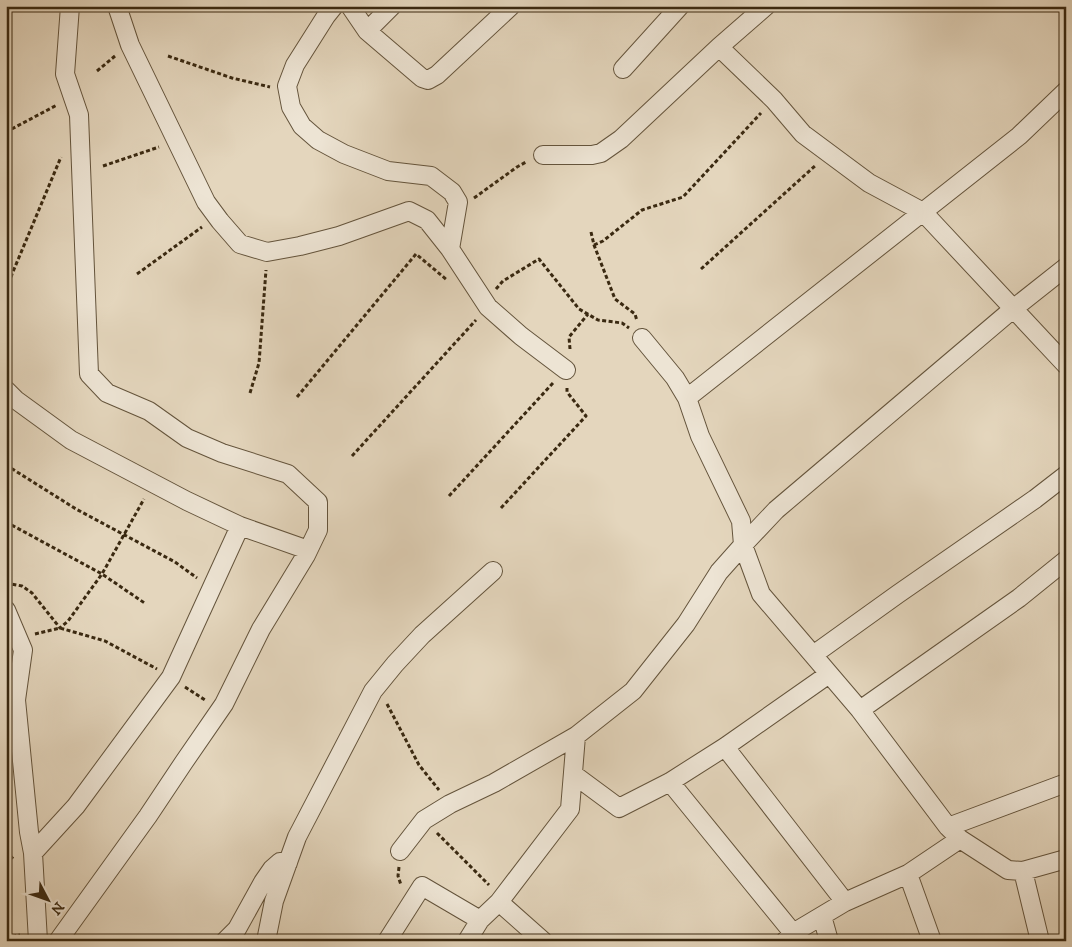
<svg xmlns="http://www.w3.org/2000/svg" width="1072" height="947" viewBox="0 0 1072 947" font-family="'IM FELL DW Pica',serif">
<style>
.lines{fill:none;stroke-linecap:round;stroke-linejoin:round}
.street-casing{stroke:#64543c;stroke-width:20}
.path{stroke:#3a2911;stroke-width:3;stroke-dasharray:4 2.5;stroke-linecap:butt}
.street{stroke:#ede4d4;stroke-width:18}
</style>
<rect width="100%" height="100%" fill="#e4d6bd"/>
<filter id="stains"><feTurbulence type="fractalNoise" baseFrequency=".004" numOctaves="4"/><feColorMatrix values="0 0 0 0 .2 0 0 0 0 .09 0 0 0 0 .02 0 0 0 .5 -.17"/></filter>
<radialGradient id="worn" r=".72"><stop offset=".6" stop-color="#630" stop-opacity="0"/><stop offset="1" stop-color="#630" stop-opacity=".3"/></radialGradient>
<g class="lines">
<defs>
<path id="street" d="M117 6 130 45 206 202 220 221 240 244 267 252 300 246 339 236 409 211 427 220 450 249
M334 6 326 16 295 65 287 86 291 107 302 126 318 140 344 154 388 171 431 176 452 192 458 202 450 249 488 307 521 336 566 370
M350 6 367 31 422 78 428 80 437 75 511 6
M367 31 392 6
M719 47 774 100 803 134 869 183 923 212 1066 365
M623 69 680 6
M543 155H592L601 153 621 139 719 47 766 6
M642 338 675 378 687 398 700 436 741 521 743 545 761 594 860 710 948 827 960 839 1008 870 1023 871 1066 859
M6 390 16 400 71 440 187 501 240 526 308 550
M687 398 1019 136 1066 91
M6 610 23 650 16 700 29 832 33 853 38 941
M813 655 898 594 1035 499 1066 475
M860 710 1019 598 1066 560
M725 747 845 902
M573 774 619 808 670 782 725 747 829 674
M670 782 793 933
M948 827 1066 783
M400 851 424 820 450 804 494 783 576 736
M33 853 76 806 171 677 240 526
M1023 871 1040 941
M908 874 932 941
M499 902 543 941
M822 916 829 941
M58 941 148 816 184 762 224 704 261 629 306 555 318 530V502L288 474 222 453 187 438 149 411 107 393 89 374 79 115 65 74 70 6
M225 941 237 929 263 882 272 869 280 862 288 863
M266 941 274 901 297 837 373 691 395 664 422 635 493 571
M387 941 422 886 480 920
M467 941 480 920 499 902 570 809 576 736 633 691 686 624 719 572 743 545 776 510 1013 309 1066 267
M785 941 793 933 845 902 908 874 960 839"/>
</defs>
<use href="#street" class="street-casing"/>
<path class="path" d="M168 56 232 78 270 87
M97 71 115 56
M6 132 57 105
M103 166 159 147
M474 198 517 167 526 162
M591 232 594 245 615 299 635 314 637 321
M594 245 603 241 642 210 683 197 761 113
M701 269 816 165
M137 274 202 227
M6 275 12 274
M496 289 503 281 539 259 579 309 598 320 622 323 629 328
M6 296 12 274 61 157
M570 349 569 337 588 314
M250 393 259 363 266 270
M297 397 416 254 447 280
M352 456 476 320
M6 465 76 509 175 562 197 578
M449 496 553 383
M501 508 586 416 567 392V388
M6 522 102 574 146 604
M6 583 22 586 32 593 60 628 68 621 102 574 144 499
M35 634 60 628 105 641 157 669
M185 687 205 700
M387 704 419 765 439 790
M437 833 489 885
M6 851 14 860
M399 867 398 876 401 885
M6 938 20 935"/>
<use href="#street" class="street"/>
</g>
<rect width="1072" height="947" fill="none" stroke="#e4d6bd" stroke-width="25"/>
<rect x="8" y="8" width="1057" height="932" fill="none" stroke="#3a2911" stroke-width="2.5"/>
<rect x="12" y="12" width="1047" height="922" fill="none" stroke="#3a2911"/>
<g transform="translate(48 900) rotate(131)" stroke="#ede4d4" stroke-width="4" paint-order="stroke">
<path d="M0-4L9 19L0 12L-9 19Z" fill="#3a2911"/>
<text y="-8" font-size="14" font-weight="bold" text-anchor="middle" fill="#3a2911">N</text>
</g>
<rect width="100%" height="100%" filter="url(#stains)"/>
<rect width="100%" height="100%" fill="url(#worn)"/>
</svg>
